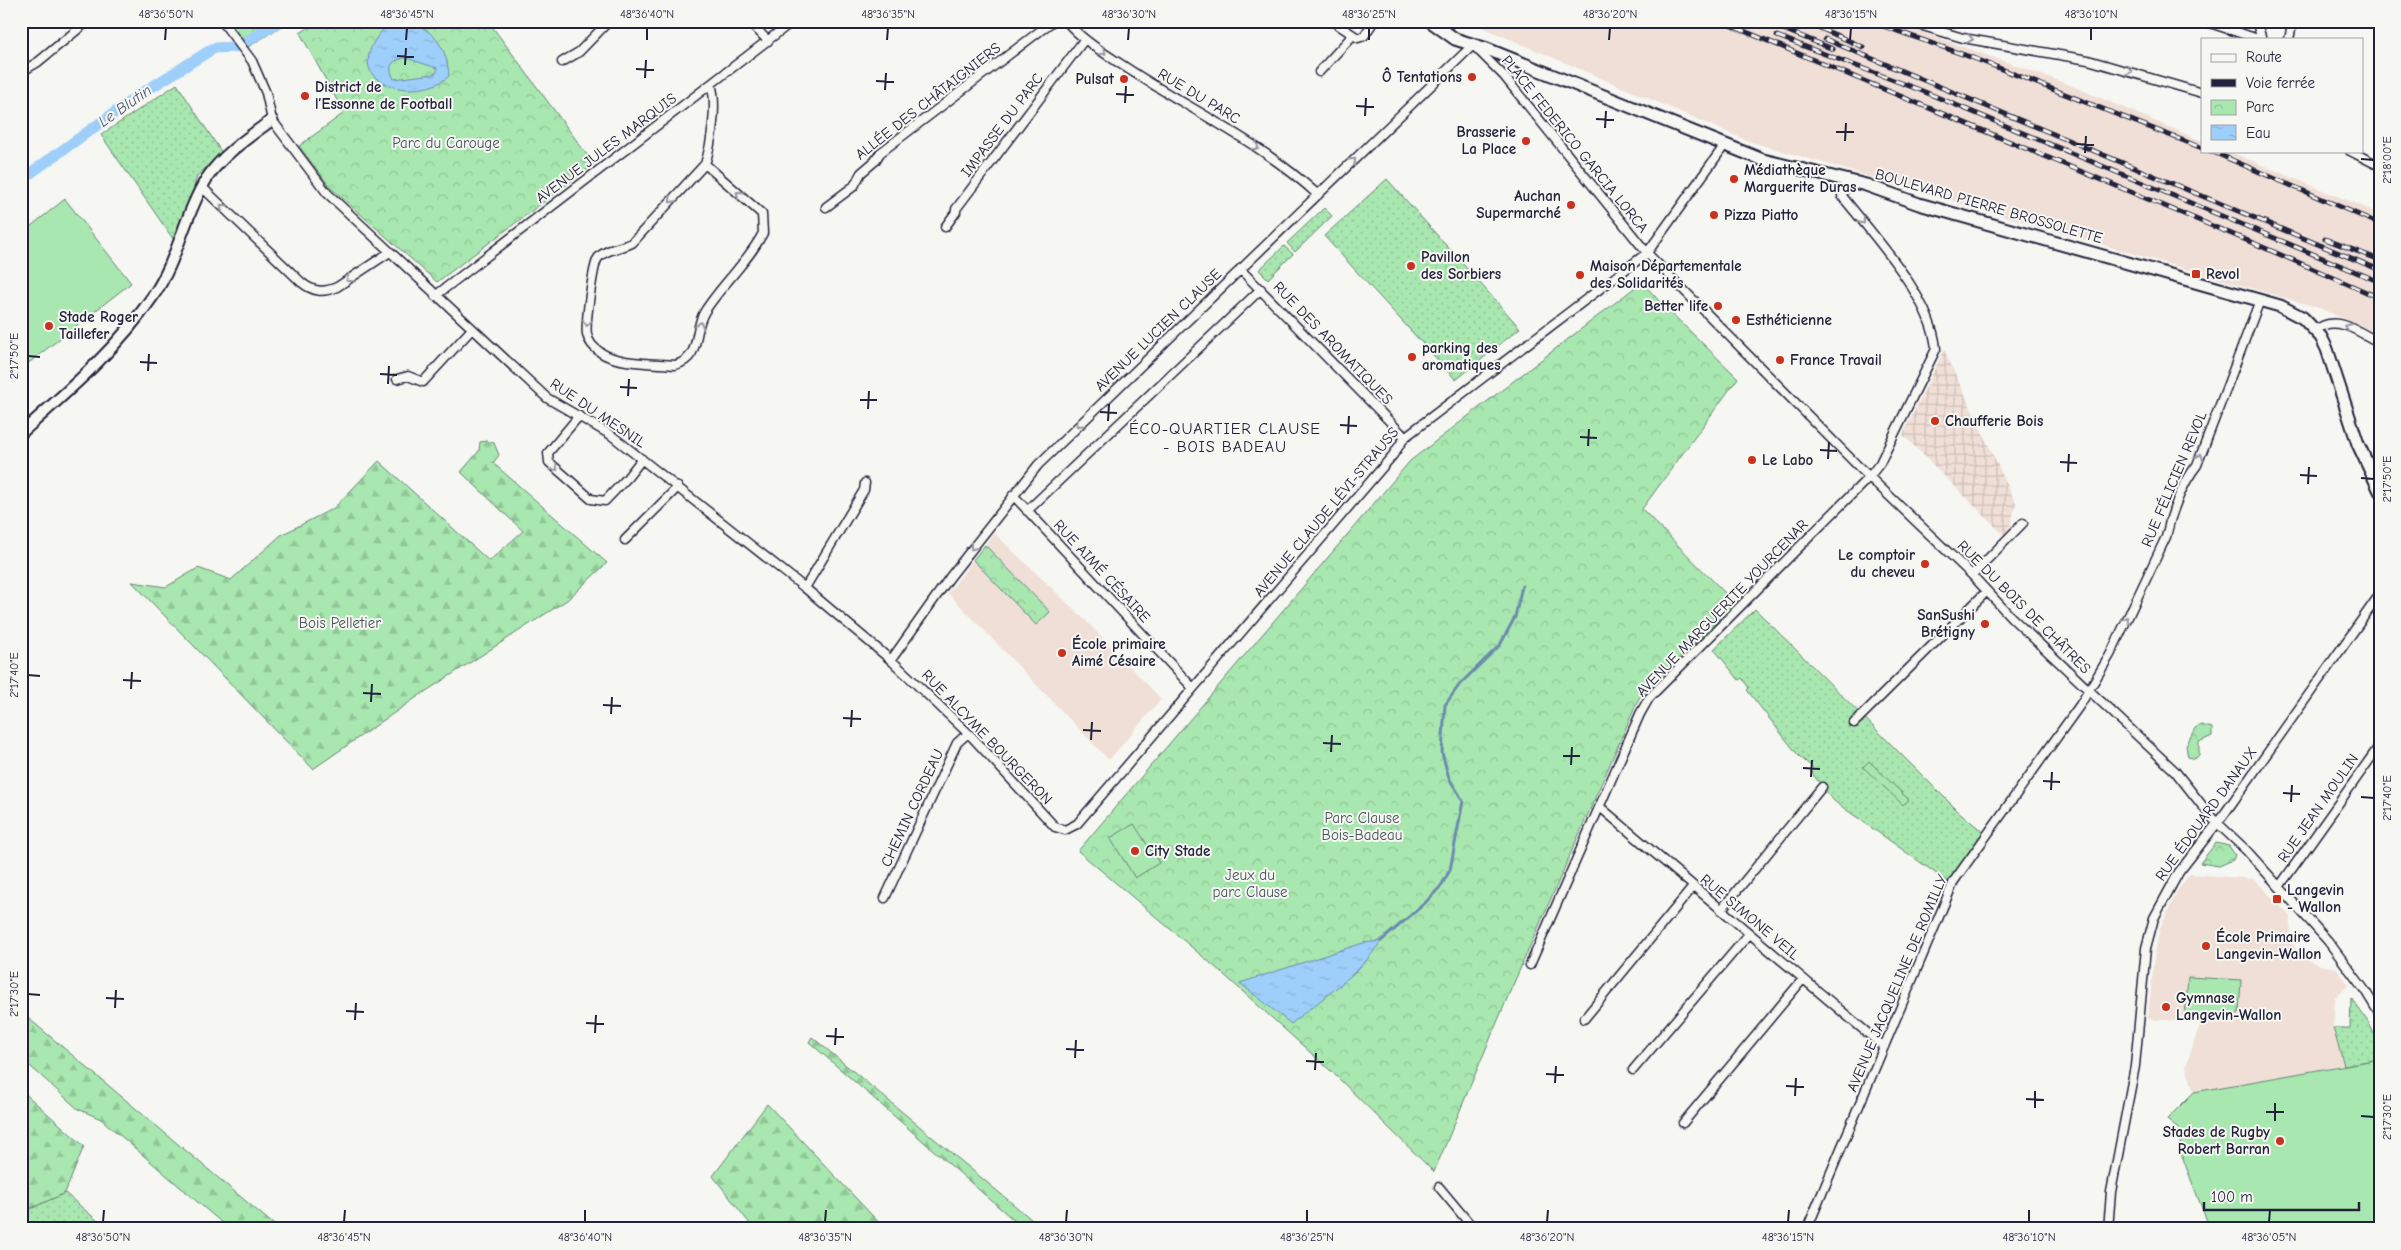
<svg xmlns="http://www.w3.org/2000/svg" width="2401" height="1250" viewBox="0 0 2401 1250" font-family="'Comic Neue',sans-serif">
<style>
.built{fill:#efdfd6}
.industrial{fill:url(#industrial-grid)}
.grass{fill:url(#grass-dots);stroke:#658475}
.forest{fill:url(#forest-firs);stroke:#658475}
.park{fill:url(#park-crowns);stroke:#658475}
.pitch{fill:#a8e7af;stroke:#658475}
.water{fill:url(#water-ripples);stroke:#6c8aae;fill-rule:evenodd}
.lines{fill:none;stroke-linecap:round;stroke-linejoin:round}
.stream{stroke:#6c8aae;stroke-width:3}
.canal{stroke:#9dcffa;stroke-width:11}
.minor-casing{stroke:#22223b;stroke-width:11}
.tertiary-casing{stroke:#22223b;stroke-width:14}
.secondary-casing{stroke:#22223b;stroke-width:15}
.minor{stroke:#f6f6f2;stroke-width:8}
.tertiary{stroke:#f6f6f2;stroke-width:10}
.secondary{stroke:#f6f6f2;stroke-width:11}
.rail-casing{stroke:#22223b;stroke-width:5}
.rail{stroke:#f6f6f2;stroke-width:3;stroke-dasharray:9;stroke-linecap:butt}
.oneway{stroke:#9797a0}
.ticks{fill:none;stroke:#22223b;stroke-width:2}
.poi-dot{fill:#c8321e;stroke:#f6f6f2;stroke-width:2}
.labels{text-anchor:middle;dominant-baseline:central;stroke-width:4;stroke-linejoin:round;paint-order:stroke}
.poi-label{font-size:15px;font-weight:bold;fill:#22223b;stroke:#f6f6f2;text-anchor:start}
.street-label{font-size:15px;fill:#22223b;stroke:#f6f6f2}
.park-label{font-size:15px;fill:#445358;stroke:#f6f6f2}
.water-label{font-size:16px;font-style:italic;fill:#475674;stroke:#f6f6f2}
.neighbourhood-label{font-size:16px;letter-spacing:1px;fill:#22223b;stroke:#f6f6f2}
.neatline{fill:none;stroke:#22223b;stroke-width:2}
.ticks-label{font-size:12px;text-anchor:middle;fill:#22223b}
</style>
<defs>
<pattern id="industrial-grid" width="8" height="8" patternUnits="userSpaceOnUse" patternTransform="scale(1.25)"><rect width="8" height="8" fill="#efdfd6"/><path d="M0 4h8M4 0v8" fill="none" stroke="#cdbfb9"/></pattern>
<pattern id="grass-dots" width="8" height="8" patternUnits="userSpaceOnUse" patternTransform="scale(1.25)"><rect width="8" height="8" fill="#a8e7af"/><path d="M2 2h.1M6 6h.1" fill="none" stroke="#90c697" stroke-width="1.8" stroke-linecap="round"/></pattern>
<pattern id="forest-firs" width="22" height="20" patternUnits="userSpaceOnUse" patternTransform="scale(1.25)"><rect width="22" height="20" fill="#a8e7af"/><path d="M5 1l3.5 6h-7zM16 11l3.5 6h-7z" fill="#90c697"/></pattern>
<pattern id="park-crowns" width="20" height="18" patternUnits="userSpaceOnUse" patternTransform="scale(1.25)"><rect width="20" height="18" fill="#a8e7af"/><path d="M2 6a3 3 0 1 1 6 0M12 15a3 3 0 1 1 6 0" fill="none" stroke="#90c697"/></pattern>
<pattern id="water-ripples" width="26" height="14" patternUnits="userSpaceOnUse" patternTransform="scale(1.25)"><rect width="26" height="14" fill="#9dcffa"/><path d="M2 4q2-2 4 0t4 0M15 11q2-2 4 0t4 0" fill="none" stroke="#87b1d7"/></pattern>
</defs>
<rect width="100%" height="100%" fill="#f6f6f2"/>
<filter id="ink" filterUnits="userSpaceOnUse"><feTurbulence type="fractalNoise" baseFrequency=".02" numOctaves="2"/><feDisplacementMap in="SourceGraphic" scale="10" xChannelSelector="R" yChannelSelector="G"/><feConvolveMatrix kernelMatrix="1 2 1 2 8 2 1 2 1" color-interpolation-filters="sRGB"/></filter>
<g filter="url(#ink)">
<path class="built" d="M1468 21H1892L2070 85 2202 141V151H2228L2380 214V334L2319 308 1748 141Z
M994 533 1084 619 1161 699 1109 760 948 593Z
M2190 874 2254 879 2291 917 2290 940 2303 958 2319 965 2337 968 2348 985 2335 997 2333 1028 2344 1065 2194 1092 2186 1066 2201 1022 2148 1019 2154 959 2160 928 2178 890Z"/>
<path class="industrial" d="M1944 350 2016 504 2007 538 1903 435Z"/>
<path class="grass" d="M177 84 222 153 197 176 178 246 101 135Z
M1387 179 1520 328 1456 380 1324 236Z
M1324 208 1332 216 1295 252 1287 243Z
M1284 246 1293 254 1268 279 1259 270Z
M1755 609 1958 811 1983 832 1948 882 1834 801 1810 771 1813 768 1798 755 1747 690 1749 688 1742 678 1739 680 1714 649Z
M2351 998C2364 1016 2380 1035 2380 1059L2344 1065 2333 1028H2350Z
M65 1193 105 1227 21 1229V1213Z"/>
<path class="forest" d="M487 441 494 443 499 455 493 463 607 563 567 600 420 695 313 769 132 582 166 587 198 568 231 580 281 535 334 508 379 461 489 561 523 531 461 472 479 451 480 442Z
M21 1012 279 1229H229L101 1119 78 1109 21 1058Z
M812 1037 1043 1229H1024L809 1042Z
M21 1090 84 1146 65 1193 21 1213Z
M767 1104 885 1229H754L713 1176Z"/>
<path class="park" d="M232 21H290L248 47 228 23Z
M319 21H488L594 164 437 282 330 187 299 146 344 113 300 33Z
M1642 282 1661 303 1738 378 1642 509 1729 597 1737 602 1639 698 1509 994 1434 1172 1332 1072 1221 972 1078 851 1410 461Z
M985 545 1050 612 1036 625 973 560Z
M2201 725 2212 728V736L2199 742V755L2195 759 2188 757 2186 746 2195 728Z
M1869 761 1909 800 1903 805 1863 767Z
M2216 843 2229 846 2235 855 2233 860 2219 866 2200 863Z"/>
<path class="pitch" d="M65 199 131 283 21 369V234Z
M1134 824 1159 863 1135 878 1110 838Z
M2188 977 2241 980 2239 1013 2227 1020 2185 1016Z
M2380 1059V1229H2210L2180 1151 2181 1130 2167 1119 2194 1092Z"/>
<path class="water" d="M405 21C433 28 447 46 449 76 432 92 395 94 376 78 359 64 373 38 386 27 391 23 399 23 405 21ZM406 58 437 68V72L434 74 394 79C387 65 392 60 406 58Z
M1381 941C1360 975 1321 998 1291 1024L1240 983 1363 943Z"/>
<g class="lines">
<path class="stream" d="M1381 941 1425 903 1441 886 1450 870 1463 801 1449 778 1442 753 1445 705 1460 684 1500 645 1515 617 1522 586"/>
<path class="canal" d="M247 41 280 21
M21 180 139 95 214 48 235 47"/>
<defs>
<path id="minor" d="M222 21 252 61 266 93 272 120 327 193 547 398 611 435 805 588 891 660 973 738 1055 827 1065 830 1077 824 1393 455 1405 437 1647 253 1724 146
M749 21 768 41
M1066 21C1085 43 1109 56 1133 72 1195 112 1263 144 1318 195
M1332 21 1358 38 1364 36 1374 21
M1906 21 1963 38 2088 60 2202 93
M2204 21 2258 39
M2256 21 2262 39
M2289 39 2293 21
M562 62 579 52 609 21
M21 72 38 62 88 21
M1319 72 1353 35
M2350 151 2380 166
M705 164 762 214 763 233C748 262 722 284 705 311 692 331 703 357 675 365 654 363 616 364 600 352 594 348 588 341 587 334 585 325 593 265 598 258 605 249 622 248 632 243L705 164C711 146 718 103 711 85
M203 188 301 282C313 292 323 293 337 287L390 252
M826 207 854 186 861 173 875 161 880 153 1053 21
M945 227 956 212V209L1084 40
M1240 269 1405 437
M435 296 793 21
M2316 330C2336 313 2360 333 2380 343
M397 379 408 376 423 382 471 330
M579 416 548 453 549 462 591 499 605 501 627 478 642 459
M1013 495 1192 687
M1027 511 1261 289
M625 540 678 487
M1972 575 2023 523
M805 588 864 490 865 483
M891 660 950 577 1038 465 1473 45 1504 76 1647 253 1859 467 1972 575 2012 618 2175 771 2212 818 2246 850 2328 941 2366 992 2380 1015
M1854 723 1987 591
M1600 807 1884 1047
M2279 887 2380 745
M885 898 957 743 968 733
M1721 910 1822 787
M1530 965 1640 714 1649 698 1870 476 1880 463 1936 349C1932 298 1873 235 1842 196L1847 180
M1584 1019 1693 887
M1633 1070 1749 934
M1683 1123 1803 979
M1439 1187 1474 1229
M1807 1229 1954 881 2080 705 2110 655 2166 537C2171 513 2182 484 2197 465L2260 300
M2108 1229 2111 1192 2135 1066 2146 948 2154 918 2179 872 2225 813 2380 594"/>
<path id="tertiary" d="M21 433C68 391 118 348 153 296 178 260 184 215 207 178 222 155 250 136 272 120"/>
<path id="secondary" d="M1430 21 1455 39 1487 49 1763 160 1866 185 1919 204 2280 306 2303 318 2321 337 2327 349 2358 444 2380 491"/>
</defs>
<use href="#minor" class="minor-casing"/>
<use href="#tertiary" class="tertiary-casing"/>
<use href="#secondary" class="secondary-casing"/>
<use href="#minor" class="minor"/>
<use href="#tertiary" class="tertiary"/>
<use href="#secondary" class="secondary"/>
<defs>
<path id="rail" d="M1720 21 2258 245 2380 298
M1763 21 1833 49
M1804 21 1863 47
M1869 21 1976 59 2202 148
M1777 36 1920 90 2380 282
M1825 39 2380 270
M2211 151 2380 224
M2325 239 2380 260"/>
</defs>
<use href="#rail" class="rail-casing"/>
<use href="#rail" class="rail"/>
</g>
<defs><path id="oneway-chevron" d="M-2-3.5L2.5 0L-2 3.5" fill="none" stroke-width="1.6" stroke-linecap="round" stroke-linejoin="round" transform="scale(1.25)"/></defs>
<g class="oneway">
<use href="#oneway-chevron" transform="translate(1970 39) rotate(11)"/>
<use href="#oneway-chevron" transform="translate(1103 52) rotate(33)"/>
<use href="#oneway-chevron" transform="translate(2129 71) rotate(15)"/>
<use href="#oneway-chevron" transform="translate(1256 147) rotate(34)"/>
<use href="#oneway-chevron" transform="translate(1353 161) rotate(-44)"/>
<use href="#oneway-chevron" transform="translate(739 194) rotate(-139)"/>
<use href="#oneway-chevron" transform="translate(672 200) rotate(133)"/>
<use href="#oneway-chevron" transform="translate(223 207) rotate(-136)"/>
<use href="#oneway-chevron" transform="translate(1862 221) rotate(52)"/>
<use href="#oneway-chevron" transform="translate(349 279) rotate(146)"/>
<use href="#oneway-chevron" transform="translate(587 323) rotate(97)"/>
<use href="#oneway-chevron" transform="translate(700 325) rotate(-75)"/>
<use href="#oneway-chevron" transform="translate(2348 327) rotate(-155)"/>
<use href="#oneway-chevron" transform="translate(1079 424) rotate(137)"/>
<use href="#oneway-chevron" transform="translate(2200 457) rotate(-69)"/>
<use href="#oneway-chevron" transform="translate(555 468) rotate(42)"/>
<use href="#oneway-chevron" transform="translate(973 547) rotate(127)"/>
<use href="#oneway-chevron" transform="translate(2126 620) rotate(-65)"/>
</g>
</g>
<path class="ticks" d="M165 40 166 28M406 40 407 28M647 40V28M887 40 888 28M1128 40 1129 28M1369 40V28M1609 40 1610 28M1850 40 1851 28M2091 40V28M397 56 414 57M405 65 406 48M636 69 654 70M645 78 646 60M876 81 894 82M885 90 886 73M1116 94 1134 95M1125 103 1126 86M1356 106 1374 107M1365 116 1366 98M1596 119 1614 120M1605 128 1606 111M1836 132H1854M1845 141 1846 123M2076 144 2094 145M2085 153 2086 136M2361 159 2374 160M28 356 40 357M140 362 157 363M148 371 149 354M380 374 397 375M388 384 389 366M620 387 637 388M628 396 629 379M860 400H877M868 409 869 391M1100 412 1117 413M1108 421 1109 404M1340 425 1357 426M1348 434 1349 416M1580 437 1597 438M1588 446 1589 429M1820 450 1837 451M1828 459 1829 442M2060 462 2077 463M2068 472 2069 454M2300 475 2317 476M2361 478 2374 479M2308 484 2309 467M28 675 40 676M123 680 141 681M131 689 132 672M363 693 381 694M371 702 372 684M603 705 621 706M611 714 612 697M843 718 861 719M851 727 852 710M1083 730 1101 731M1091 740 1092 722M1323 743 1341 744M1331 752 1332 735M1563 756H1580M1571 765 1572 747M1803 768 1820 769M1811 777 1812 760M2043 781 2060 782M2051 790 2052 772M2283 793 2300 794M2361 797 2374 798M2291 802 2292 785M28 994 40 995M106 998 124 999M115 1008 116 990M346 1011 364 1012M355 1020 356 1003M586 1023 604 1024M595 1033 596 1015M826 1036 844 1037M835 1045 836 1028M1066 1049 1084 1050M1075 1058 1076 1040M1306 1061 1324 1062M1315 1070 1316 1053M1546 1074 1564 1075M1555 1083 1556 1066M1786 1086 1804 1087M1795 1096 1796 1078M2026 1099 2044 1100M2035 1108V1091M2266 1112H2284M2361 1116 2374 1117M2275 1121V1103M103 1222 104 1210M344 1222 345 1210M585 1222V1210M825 1222 826 1210M1066 1222 1067 1210M1307 1222V1210M1547 1222 1548 1210M1788 1222 1789 1210M2029 1222V1210M2269 1222 2270 1210"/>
<g class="poi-dot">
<circle cx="1472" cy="77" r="5"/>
<circle cx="1124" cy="79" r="5"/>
<circle cx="305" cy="96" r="5"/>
<circle cx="1526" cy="141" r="5"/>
<circle cx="1734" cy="179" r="5"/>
<circle cx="1571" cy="205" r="5"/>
<circle cx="1714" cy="215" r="5"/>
<circle cx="1411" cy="266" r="5"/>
<rect x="2191" y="269" width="10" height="10" rx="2.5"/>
<circle cx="1580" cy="275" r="5"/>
<circle cx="1718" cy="306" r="5"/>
<circle cx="1736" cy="320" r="5"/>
<circle cx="49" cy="326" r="5"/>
<circle cx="1412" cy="357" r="5"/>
<circle cx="1780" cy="360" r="5"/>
<circle cx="1935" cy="421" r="5"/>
<circle cx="1752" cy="460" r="5"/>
<circle cx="1925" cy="564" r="5"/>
<circle cx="1985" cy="624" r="5"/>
<circle cx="1062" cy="653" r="5"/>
<circle cx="1135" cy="851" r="5"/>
<rect x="2272" y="894" width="10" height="10" rx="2.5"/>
<circle cx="2206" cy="946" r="5"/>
<circle cx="2166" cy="1007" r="5"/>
<circle cx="2280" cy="1141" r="5"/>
</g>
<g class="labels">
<g class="poi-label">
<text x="1462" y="77" text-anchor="end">Ô Tentations</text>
<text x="1114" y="79" text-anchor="end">Pulsat</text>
<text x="315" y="87">District de<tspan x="315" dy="17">l’Essonne de Football</tspan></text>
<text x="1516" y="132" text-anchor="end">Brasserie<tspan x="1516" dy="17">La Place</tspan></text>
<text x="1744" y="170">Médiathèque<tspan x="1744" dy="17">Marguerite Duras</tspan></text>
<text x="1561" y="196" text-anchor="end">Auchan<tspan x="1561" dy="17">Supermarché</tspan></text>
<text x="1724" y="215">Pizza Piatto</text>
<text x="1421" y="257">Pavillon<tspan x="1421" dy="17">des Sorbiers</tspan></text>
<text x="1590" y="266">Maison Départementale<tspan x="1590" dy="17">des Solidarités</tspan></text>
<text x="2206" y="274">Revol</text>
<text x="1708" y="306" text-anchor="end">Better life</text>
<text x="59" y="317">Stade Roger<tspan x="59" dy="17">Taillefer</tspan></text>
<text x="1746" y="320">Esthéticienne</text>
<text x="1422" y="348">parking des<tspan x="1422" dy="17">aromatiques</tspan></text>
<text x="1790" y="360">France Travail</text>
<text x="1945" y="421">Chaufferie Bois</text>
<text x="1762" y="460">Le Labo</text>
<text x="1915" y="555" text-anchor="end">Le comptoir<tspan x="1915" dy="17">du cheveu</tspan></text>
<text x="1975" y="615" text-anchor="end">SanSushi<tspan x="1975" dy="17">Brétigny</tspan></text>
<text x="1072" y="644">École primaire<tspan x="1072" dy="17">Aimé Césaire</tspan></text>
<text x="1145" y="851">City Stade</text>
<text x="2287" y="890">Langevin<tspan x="2287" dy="17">- Wallon</tspan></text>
<text x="2216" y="937">École Primaire<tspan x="2216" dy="17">Langevin-Wallon</tspan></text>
<text x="2176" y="998">Gymnase<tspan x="2176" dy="17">Langevin-Wallon</tspan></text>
<text x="2270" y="1132" text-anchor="end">Stades de Rugby<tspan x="2270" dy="17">Robert Barran</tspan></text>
</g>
<g class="street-label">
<text transform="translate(1199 96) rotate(31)">RUE DU PARC</text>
<text transform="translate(928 101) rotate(-38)">ALLÉE DES CHÂTAIGNIERS</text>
<text transform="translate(1002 125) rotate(-53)">IMPASSE DU PARC</text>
<text transform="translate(1575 144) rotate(51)">PLACE FEDERICO GARCIA LORCA</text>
<text transform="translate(606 148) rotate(-37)">AVENUE JULES MARQUIS</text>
<text transform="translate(1989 206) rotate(16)">BOULEVARD PIERRE BROSSOLETTE</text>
<text transform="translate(1158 330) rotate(-44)">AVENUE LUCIEN CLAUSE</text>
<text transform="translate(1333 343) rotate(46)">RUE DES AROMATIQUES</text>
<text transform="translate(598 413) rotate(34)">RUE DU MESNIL</text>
<text transform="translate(2174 479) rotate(-67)">RUE FÉLICIEN REVOL</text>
<text transform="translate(1326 512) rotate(-50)">AVENUE CLAUDE LÉVI-STRAUSS</text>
<text transform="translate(1102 571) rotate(47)">RUE AIMÉ CÉSAIRE</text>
<text transform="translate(2024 607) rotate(45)">RUE DU BOIS DE CHÂTRES</text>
<text transform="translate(1722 608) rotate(-46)">AVENUE MARGUERITE YOURCENAR</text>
<text transform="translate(987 737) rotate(46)">RUE ALCYME BOURGERON</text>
<text transform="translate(912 808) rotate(-65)">CHEMIN CORDEAU</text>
<text transform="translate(2318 808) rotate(-55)">RUE JEAN MOULIN</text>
<text transform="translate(2206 814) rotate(-54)">RUE ÉDOUARD DANAUX</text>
<text transform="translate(1750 917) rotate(40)">RUE SIMONE VEIL</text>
<text transform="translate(1897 983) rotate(-67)">AVENUE JACQUELINE DE ROMILLY</text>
</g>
<g class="park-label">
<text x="446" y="143">Parc du Carouge</text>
<text x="340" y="623">Bois Pelletier</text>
<text x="1362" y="818">Parc Clause<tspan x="1362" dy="17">Bois-Badeau</tspan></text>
<text x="1250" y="875">Jeux du<tspan x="1250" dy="17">parc Clause</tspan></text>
</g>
<g class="water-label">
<text transform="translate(125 106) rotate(-35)">Le Blutin</text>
</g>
<g class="neighbourhood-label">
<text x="1225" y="429">ÉCO-QUARTIER CLAUSE<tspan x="1225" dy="18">- BOIS BADEAU</tspan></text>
</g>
</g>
<rect width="2401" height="1250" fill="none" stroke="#f6f6f2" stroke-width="55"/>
<rect x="2201" y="38" width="162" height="115" fill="#f6f6f2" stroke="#a1a1a9"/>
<rect x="2211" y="54" width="25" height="8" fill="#f6f6f2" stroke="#a1a1a9"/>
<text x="2246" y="62" font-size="15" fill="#22223b">Route</text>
<rect x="2211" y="79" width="25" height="8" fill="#22223b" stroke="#a1a1a9"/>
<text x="2246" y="88" font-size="15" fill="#22223b">Voie ferrée</text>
<rect x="2211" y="100" width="25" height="15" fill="url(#park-crowns)" stroke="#a1a1a9"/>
<text x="2246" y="112" font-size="15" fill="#22223b">Parc</text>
<rect x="2211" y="125" width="25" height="15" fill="url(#water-ripples)" stroke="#a1a1a9"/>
<text x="2246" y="138" font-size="15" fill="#22223b">Eau</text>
<path d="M2204 1202v8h155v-8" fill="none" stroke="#22223b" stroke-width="2.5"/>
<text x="2211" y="1202" font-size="15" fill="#22223b" stroke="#f6f6f2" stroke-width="4" paint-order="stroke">100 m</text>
<rect x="28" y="28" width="2346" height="1194" class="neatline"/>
<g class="ticks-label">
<text x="166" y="18">48°36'50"N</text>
<text x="407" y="18">48°36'45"N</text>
<text x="647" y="18">48°36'40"N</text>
<text x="888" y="18">48°36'35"N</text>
<text x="1129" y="18">48°36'30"N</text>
<text x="1369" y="18">48°36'25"N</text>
<text x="1610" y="18">48°36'20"N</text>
<text x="1851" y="18">48°36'15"N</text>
<text x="2091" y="18">48°36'10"N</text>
<text transform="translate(2387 160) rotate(-90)" y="4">2°18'00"E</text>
<text transform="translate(14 356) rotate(-90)" y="4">2°17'50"E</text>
<text transform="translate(2387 479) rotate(-90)" y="4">2°17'50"E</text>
<text transform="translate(14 675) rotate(-90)" y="4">2°17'40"E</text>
<text transform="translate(2387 798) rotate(-90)" y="4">2°17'40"E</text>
<text transform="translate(14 994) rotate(-90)" y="4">2°17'30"E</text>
<text transform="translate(2387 1117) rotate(-90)" y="4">2°17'30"E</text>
<text x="103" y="1241">48°36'50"N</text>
<text x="344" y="1241">48°36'45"N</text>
<text x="585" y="1241">48°36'40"N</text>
<text x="825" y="1241">48°36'35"N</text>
<text x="1066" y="1241">48°36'30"N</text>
<text x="1307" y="1241">48°36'25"N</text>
<text x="1547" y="1241">48°36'20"N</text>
<text x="1788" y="1241">48°36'15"N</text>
<text x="2029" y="1241">48°36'10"N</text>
<text x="2269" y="1241">48°36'05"N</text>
</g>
</svg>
